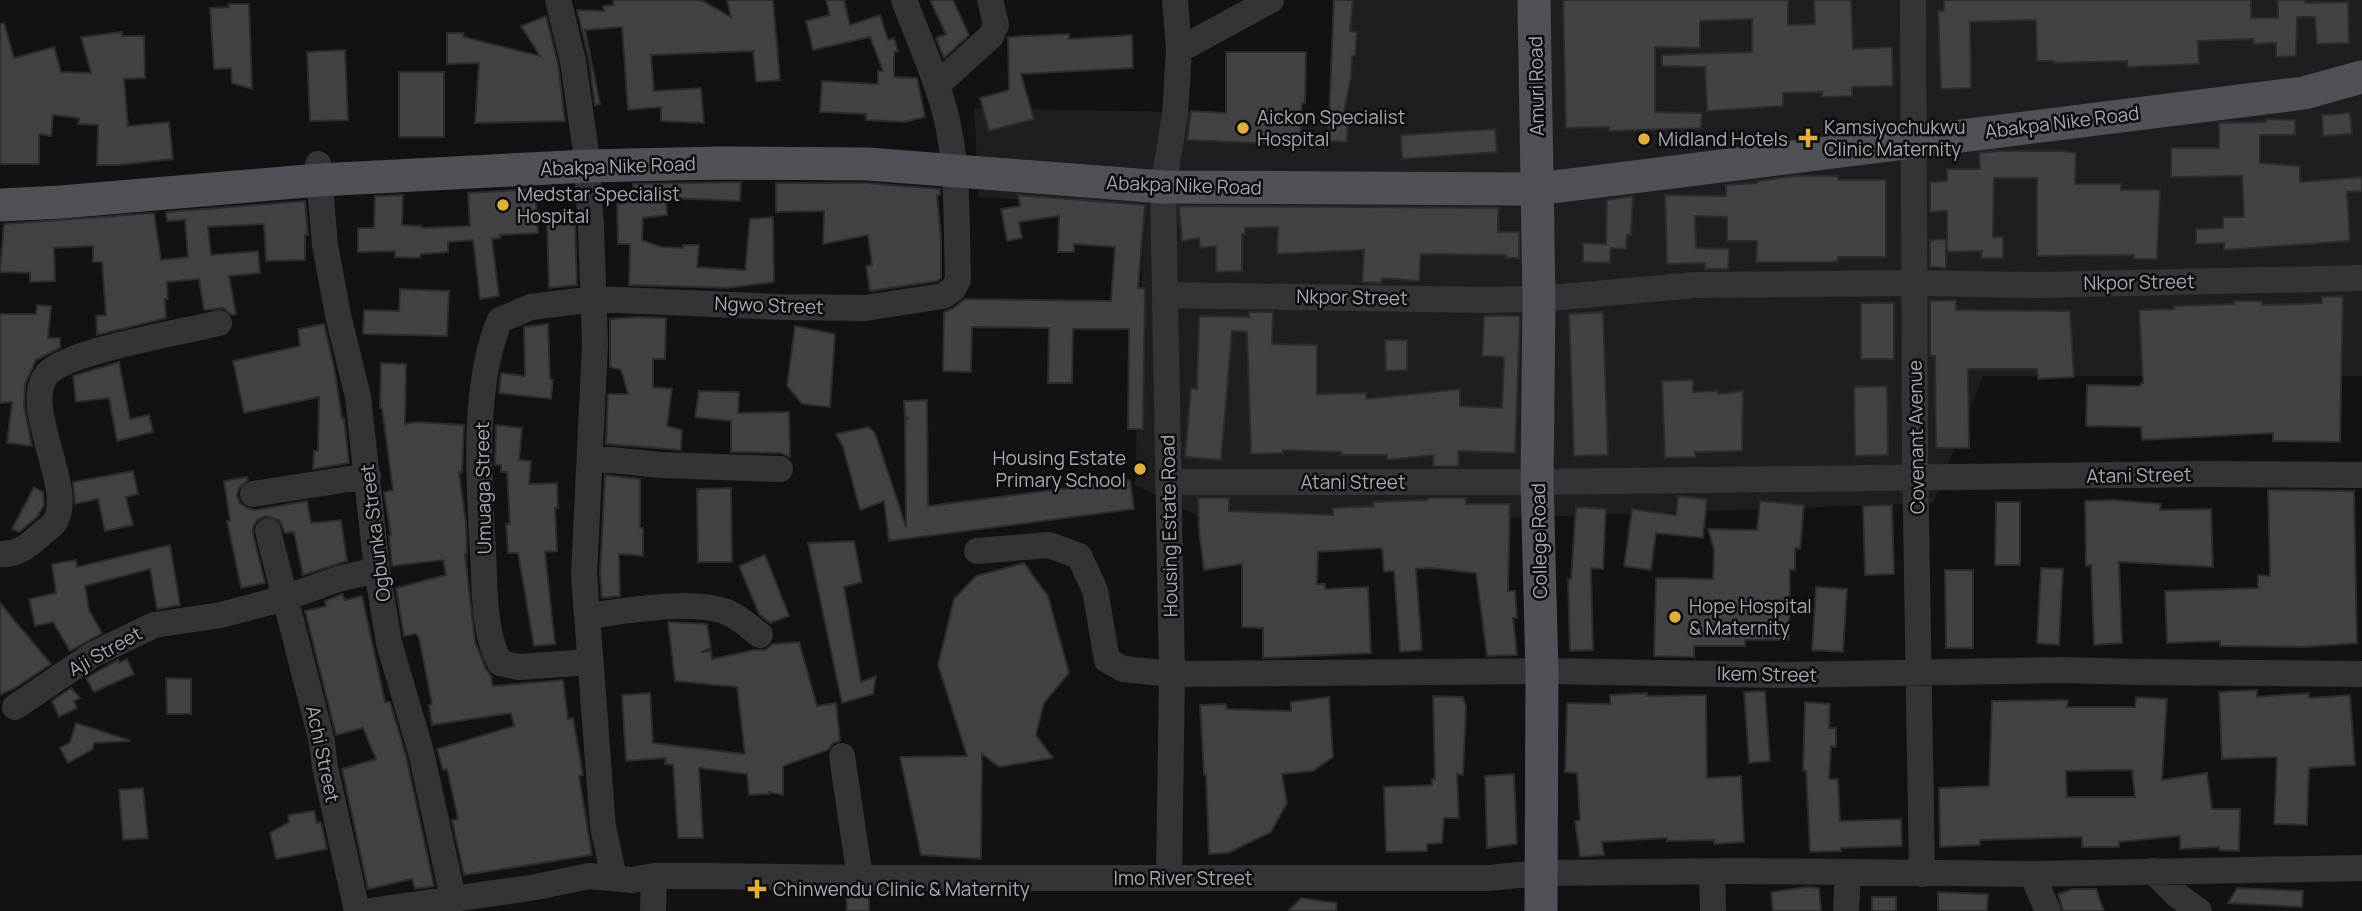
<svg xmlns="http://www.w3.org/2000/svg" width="2362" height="911" viewBox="0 0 2362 911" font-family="Manrope,sans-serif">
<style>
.built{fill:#1e1e20}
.building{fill:#414246;stroke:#2c2c2f;stroke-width:2;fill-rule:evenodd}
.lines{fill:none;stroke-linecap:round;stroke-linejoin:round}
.minor{stroke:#333437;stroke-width:26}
.major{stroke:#4f5156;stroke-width:33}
.poi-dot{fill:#dfaf3d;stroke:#0d0d0e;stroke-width:2.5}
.labels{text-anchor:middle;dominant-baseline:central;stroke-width:5;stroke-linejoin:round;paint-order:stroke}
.street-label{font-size:19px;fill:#a4a8b2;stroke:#0d0d0e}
.poi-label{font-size:19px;fill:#a4a8b2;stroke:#0d0d0e;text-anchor:start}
</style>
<rect width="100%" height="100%" fill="#121213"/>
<path class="built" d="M1339 0H2362V376H1983L1933 503 1511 518 1210 522 1135 485 1144 206 979 197 974 108 1333 115Z"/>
<path class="building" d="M613 0H701L731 17 727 0H773L780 80 756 82 753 51 651 55 654 91 701 88 704 123 661 121V107L628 110 622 27 585 30 600 104 595 105 589 59 577 10 604 11 603 6 614 5Z
M826 0H844L850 25 880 15 888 40 894 38 898 51 894 52V77L917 78 925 117 904 122 866 120V114L820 112 822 81 878 84V71H883L870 37 813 50 806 21 830 15Z
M930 0H953L969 35 944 58 936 38 946 34Z
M1334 0H1353L1350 31 1357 32 1355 56H1352L1351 77 1344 112H1348L1347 142 1328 141Z
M1563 0H1788V25L1815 24 1814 0H1851L1853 49 1892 47 1893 86 1852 87V96L1822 97V92L1783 93V106L1707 111 1705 67 1662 66V55L1752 52V19L1700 21V48L1655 47V112L1702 113 1701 128 1609 131V127L1566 128Z
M1944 0H2251V18H2278V0H2305V3L2348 2 2349 43 2317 44 2315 17H2297L2296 56 2276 57V43L2254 44 2253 39 2198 41 2199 64 2127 67V61L2054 63V61H2037L2036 20 1970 22 1971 88 1941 89 1938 11H1944Z
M229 4H249L252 89 232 83 231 68 214 69 210 8 229 7Z
M546 16 558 64 565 121 475 123 479 63 447 64V33H463L464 37 540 56 521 26Z
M4 23 14 58 54 47 61 72 91 73 81 37 122 32V36H144L145 78 124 79 128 126 169 122 173 159 118 165H97L98 125 78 124 79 118 53 115 51 136 39 134V164H0V24Z
M1069 34V39L1132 35 1133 68 1021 74 1034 119 989 131 980 98 1009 90 1008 37Z
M345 50 348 120 310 121 307 52Z
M1226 52H1306L1305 103H1302L1300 145 1187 140 1191 111 1226 113Z
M399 72H444V137H399Z
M2350 113 2352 134 2323 136 2322 115Z
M2266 119 2295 120V135H2260V163L2300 166V182L2362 177V191L2347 192 2350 241 2224 250V243L2196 244V229L2223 228V217H2244L2242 176 2171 177V148H2219V123L2266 122Z
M1495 129 1497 152 1402 159 1401 135Z
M1998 151H2061L2076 153 2075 184H2121V190H2160L2157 259H2134V255L2037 256V178H1994L1993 237H2003V258H1981L1982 251 1947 252V211L1930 212V182L1947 181V169H1980L1979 153Z
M1794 176H1838V180H1886V257H1838V262H1756L1757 241H1727V217L1695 216 1696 248 1729 249 1728 269H1705V263L1667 264 1665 195 1726 196V185L1757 183V181Z
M741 182 740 201 666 198 667 215 643 218 642 240 661 247 683 248V245H699L697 267 745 270 750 219 773 217 774 282 728 288 629 285 630 244H618L617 204 634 201 633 184Z
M776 183H867L940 189V195L937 196 941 239V278L937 281 870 291 866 266 872 265 868 235 823 244 824 211 776 212Z
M535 189 538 233 500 235V238L492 239 499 296 480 299 473 240 448 242V252L421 254 420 258 395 257V251L358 252V228H374L375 196 403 195 402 225 422 226V228L470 226 468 193Z
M1018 195 1145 205 1138 288H1145L1143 429H1128L1129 329H1073L1072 383H1048L1049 328 972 327 971 372 943 371 944 312 952 309 965 299 1111 301 1115 247 1074 244V252H1058L1059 216 1019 222 1022 238 1007 241 1001 209 1020 206Z
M1633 196 1631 235H1627L1626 249 1611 248 1610 263 1583 262V243L1606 244 1607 200Z
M305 201 308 235H305V260L266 261 264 224 208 227 211 255 258 251 260 273 229 276 236 314 232 315 223 308 204 310 199 279 167 282 168 299H165L166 318 97 335 96 316 106 315 102 262H93V246L54 248 55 281 30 282V273L0 272 4 224 154 213 161 260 188 257 185 220 167 221 166 212Z
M1179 206 1498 208V232H1519V258H1506V255L1421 254 1419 281 1382 278 1381 283 1362 282 1364 250 1277 254 1278 227 1245 228V234H1242V271L1216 272V246L1200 248 1199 238 1182 241Z
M575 224 577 285 549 288 547 225Z
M1946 239V268L1930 267V240Z
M400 289 449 291 447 336 363 334 364 310 399 311Z
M2343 296 2340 442 2273 441V433L2142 440 2141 427 2086 426 2087 385 2140 386V384L2143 383 2139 310 2174 309V306L2234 304V301H2262V305L2322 303V297Z
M1956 300V310L2070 311 2074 377 2038 379 2037 369H1968L1969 448H1936L1935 356H1930V301Z
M1861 303H1894V359H1861Z
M37 305 51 306 48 338H60V348L36 360 25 384 24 406 32 446 7 443 12 402 0 403V314H36Z
M1249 312H1273L1272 344 1317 345V394L1366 393V399L1460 389V406L1502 408 1504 357 1482 356 1484 316H1520L1515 453 1459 451 1458 466H1433L1434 455 1387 460V455H1341L1342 452 1283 450V453L1251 454 1247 332 1232 331 1221 460 1185 457 1191 388 1197 389 1199 316 1249 317Z
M1603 312 1608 455 1574 456 1569 314Z
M637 317 666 318 665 359H653V387L672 389 667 426 682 430 681 450 606 444 608 394H628L621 370 610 367V319Z
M324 324 334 367 342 418H344L349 463 313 469 314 451H318L319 397 244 413 233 361 300 346 298 329Z
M548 324 550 379 553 380 551 399 499 393 501 373 525 376 524 327Z
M795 326 835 334 830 407 802 404 787 386Z
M1385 340H1407V370L1386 371Z
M119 362 130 419 149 415 153 432 117 441 109 398 76 402 73 376Z
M381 363 406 364 405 424 416 422 464 425 462 473 459 472 466 523 467 554H465L475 642 486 669 491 676 493 686 563 680 568 719 573 718 583 775 579 776 592 855 464 875 452 820 458 819 447 769 443 770 437 749 514 726 511 713 432 725 429 705 432 704 419 638 416 634 404 636 396 588 446 575 443 560 392 566 389 536 391 535 384 492 393 490 382 408H380Z
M1693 380V392L1718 391V394L1743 391 1742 451 1695 452V457L1665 458 1662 381Z
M1887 386 1888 455 1855 456 1854 387Z
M699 391 739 392 738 413 789 412 790 457 781 453 731 452V421L695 417Z
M927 400 928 506 1130 480 1134 509 889 541 884 501 860 510 843 447 836 434 869 427 875 433 906 527 905 419 909 418 905 417 904 401Z
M496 425 522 428 519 460 531 461 529 484 557 483 558 508H555L557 551 545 552 555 644 534 646 518 553H508L506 524H510L507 472H501V465H495Z
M133 471 138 494 126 497 133 525 105 531 98 499 75 504 73 482Z
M605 475 640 479V528H643V556L619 554 620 596 602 598 600 575Z
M247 477 248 480 239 488 237 496 240 503 247 508 255 510 307 501 311 523 341 520 347 561 303 575 294 532 285 533 279 520 265 516 257 520 253 527V534L265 583 241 588 227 521H230L224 481Z
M34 487 43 492 44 505 37 517 19 532 12 529Z
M731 488 732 562H698L697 489Z
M2268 490 2354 491 2357 643 2305 647 2220 646V641L2167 643 2165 591 2258 588V575L2270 576Z
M1678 496 1707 499 1703 538 1656 533 1651 570 1624 566 1632 509 1676 515Z
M1198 498H1229V511L1333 515V508L1374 506 1373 502 1427 500V498H1466V504H1510L1508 591H1515L1517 618H1513L1517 655 1487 656 1476 573 1431 568 1416 569 1422 650 1400 652 1394 571 1384 572 1382 548 1318 552 1317 584H1325V589L1368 587 1371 653 1263 658V628L1242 627V564L1204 570 1199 530Z
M2114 500 2161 504 2160 510 2211 509 2213 567 2119 562 2122 643 2094 645 2091 565 2086 566 2085 501Z
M1760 501 1804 505 1800 549 1795 548V570H1790L1789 640H1745V646H1694V657L1654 656 1656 578 1713 579 1714 550 1708 529 1757 530Z
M1996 502H2020V565H1995Z
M1892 505 1894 574 1865 575 1863 506Z
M1576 507 1606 509 1603 569 1591 568 1593 650 1570 651 1568 579H1571Z
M854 541 862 582 844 587 861 682 876 676 873 694 842 703 808 543Z
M170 545 180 605 157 609 150 569 85 586 89 610 102 633 70 651 53 622 35 626 29 599 56 593 52 564 76 560 77 567Z
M765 555 789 616 770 623 759 614 739 566Z
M1024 563 1048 596 1069 673 1044 703 1036 735 1053 758 999 767 982 754 981 859 921 855 900 757 967 756 938 665 954 599 976 576Z
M2041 568 2063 569 2059 645 2037 643Z
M1945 570H1973V648H1946Z
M1816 587 1847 589 1843 652 1812 650Z
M342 594 345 600 362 596 385 702H390L406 756 434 886 415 889 412 879 368 889 342 769 376 759 363 728 336 735 305 611 326 606 325 601Z
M0 603 51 664 15 688 0 695Z
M668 622 707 624 711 648 701 652 711 651 712 659 755 650H765L773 644 799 642 817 706 836 703 840 741 833 743 828 750 783 766V795L769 792V794L749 795 747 774 699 768 703 838H678L673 765 665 764 666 758 626 761 622 695 650 693 653 743 745 754 737 687 675 681Z
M127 659 134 674 94 692 86 678 118 660 119 663Z
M166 678 191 679V714H167Z
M71 688 80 698 74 701 77 708 59 717 52 701Z
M2257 690V697L2309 693V698L2350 695 2355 765 2309 768 2307 825 2274 824 2277 757 2222 759 2219 692Z
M1765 691 1770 761 1749 763 1744 692Z
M1647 693V696L1706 695 1707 778 1741 776 1744 842 1714 844V840L1667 841V838L1602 842 1604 855 1580 857 1575 821 1580 820 1577 773 1565 772 1567 703 1610 704V695Z
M1433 696 1463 697 1466 706 1463 775 1457 774 1459 818H1444L1442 843 1427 844V851L1386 852 1384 787 1432 785V779H1435Z
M1329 697 1333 757 1313 771 1282 774 1287 803 1271 832 1228 853 1209 854 1206 775H1204L1200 705 1226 704 1227 709 1291 711V702Z
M2136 697 2167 699 2162 780 2207 773 2212 809H2240L2239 851 2219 850V847L2180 849V836L2119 842V847H2082V837L1980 840V845L1940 847 1939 788 1989 786 1992 701 2068 700 2067 707H2135ZM2132 770 2135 797H2067L2066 771Z
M1805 702 1830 704 1829 728H1836V747L1831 746 1829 779H1838L1840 821 1901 819 1902 846 1841 848V851L1810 852 1806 771 1803 770Z
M76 723 129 740V741L94 743 93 749 68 763 60 748 70 742Z
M1514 774 1517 844 1487 848 1485 776Z
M143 788 148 838 123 840 119 790Z
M314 811 317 823 321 822 327 849 276 859 270 833 289 822 288 815Z
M1807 887 1819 888 1821 911H1773L1771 892Z
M2237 888 2303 891 2302 907 2228 903Z
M2073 889H2096L2104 911H2063L2058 894Z
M1938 892 1988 894 1987 911H1938Z
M869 894V911H847L846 895Z
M1872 897H1896V911H1872Z
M1301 898 1337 903 1336 911H1288Z"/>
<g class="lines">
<path class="minor" d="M558 0 573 61 586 152 591 227 595 345 584 575 603 827 614 877
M1913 0 1915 458 1922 874
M1179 50 1271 0
M937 85 991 36 996 25 990 0
M318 164 325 245 338 315 358 397 377 570 389 643 421 752 453 898
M1165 295 1488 300 1539 299 1695 285 1915 283 2037 285 2362 278
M591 458 661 465 780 469
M1168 482H1537L2208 474 2362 475
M253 494 368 476
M268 531 322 742 325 767 357 911
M977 551 1049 545 1079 556 1095 590 1107 660 1123 669 1172 674 1542 671 1783 675 2063 670 2137 672 2362 674
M0 554C16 555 27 547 38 537 43 532 50 528 54 523 78 490 17 403 49 372 73 350 183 332 219 323
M588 616C625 611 695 598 729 613 740 618 750 627 760 635
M590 662 519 667 500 663C483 631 485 588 483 553 479 483 472 385 500 320L531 307 595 299 782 307 865 308 943 296 953 289 958 280C956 225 959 166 945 112 935 74 918 37 904 0
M15 707 92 655 154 625 221 615 285 598 338 579 377 570
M842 756 860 878
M2153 871 2178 896 2199 911
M1712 872 1713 911
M2032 874 2048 911
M1169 878 1172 674 1163 187 1175 115 1179 50 1175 0
M370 911 536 887 589 876 632 880 654 876H704L860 878H1489L1540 873 1742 871 2032 874 2362 868
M653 911 654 876
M1846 911 1848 872"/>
<path class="major" d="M1534 0 1539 299 1537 482 1542 671 1541 911
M0 205 61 202 319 180 587 166 719 163 868 164 1163 187 1537 189 2304 93 2362 77"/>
</g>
<g class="poi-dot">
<circle cx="1243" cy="128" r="7"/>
<path d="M1804.5 127.5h7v7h7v7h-7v7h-7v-7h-7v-7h7z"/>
<circle cx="1644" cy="139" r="7"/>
<circle cx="503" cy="205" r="7"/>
<circle cx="1140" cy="469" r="7"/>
<circle cx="1675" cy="617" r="7"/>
<path d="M753.5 878.5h7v7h7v7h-7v7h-7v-7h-7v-7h7z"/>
</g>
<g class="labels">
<g class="street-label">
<text transform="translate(1536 86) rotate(-91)">Amuri Road</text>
<text transform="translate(2062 122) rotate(-7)">Abakpa Nike Road</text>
<text transform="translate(618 166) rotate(-2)">Abakpa Nike Road</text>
<text transform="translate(1184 185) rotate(2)">Abakpa Nike Road</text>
<text transform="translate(2139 282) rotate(-1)">Nkpor Street</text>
<text transform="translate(1352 297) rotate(1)">Nkpor Street</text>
<text transform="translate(769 305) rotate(2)">Ngwo Street</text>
<text transform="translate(1916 437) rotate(-91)">Covenant Avenue</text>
<text transform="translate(2139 475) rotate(-1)">Atani Street</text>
<text x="1353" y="482">Atani Street</text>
<text transform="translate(483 488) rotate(-91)">Umuaga Street</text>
<text transform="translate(1169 526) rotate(-91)">Housing Estate Road</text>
<text transform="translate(375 533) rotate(-97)">Ogbunka Street</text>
<text transform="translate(1539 541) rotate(-91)">College Road</text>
<text transform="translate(105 651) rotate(-29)">Aji Street</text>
<text transform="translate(1767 674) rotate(1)">Ikem Street</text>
<text transform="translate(323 754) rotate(78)">Achi Street</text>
<text x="1183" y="878">Imo River Street</text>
</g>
<g class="poi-label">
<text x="1257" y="117">Aickon Specialist<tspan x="1257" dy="22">Hospital</tspan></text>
<text x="1824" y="127">Kamsiyochukwu<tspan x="1824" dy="22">Clinic Maternity</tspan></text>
<text x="1658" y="139">Midland Hotels</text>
<text x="517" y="194">Medstar Specialist<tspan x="517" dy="22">Hospital</tspan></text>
<text x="1126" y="458" text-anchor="end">Housing Estate<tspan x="1126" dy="22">Primary School</tspan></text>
<text x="1689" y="606">Hope Hospital<tspan x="1689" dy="22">&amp; Maternity</tspan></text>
<text x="773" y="889">Chinwendu Clinic &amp; Maternity</text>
</g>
</g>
</svg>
